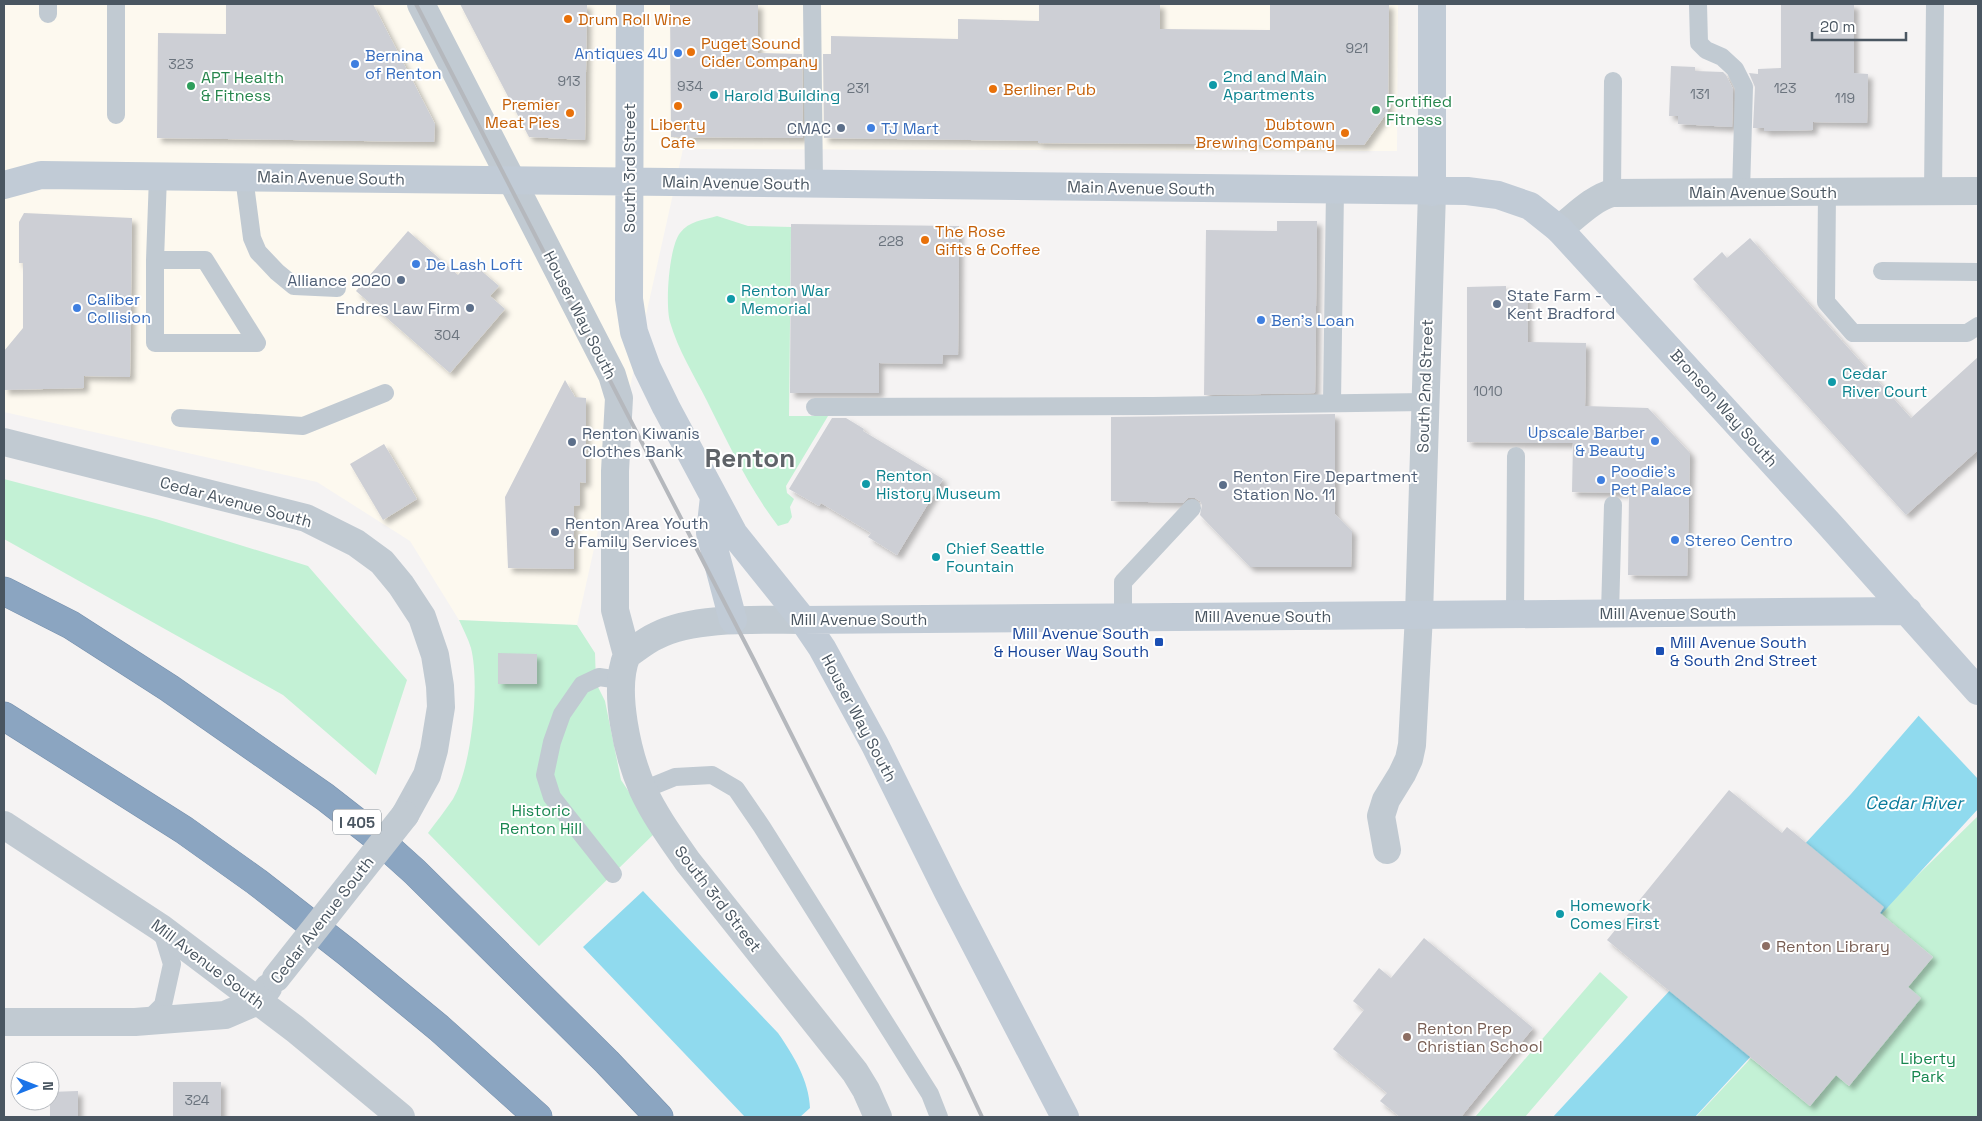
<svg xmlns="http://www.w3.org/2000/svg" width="1982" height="1121" viewBox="0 0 1982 1121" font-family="'Space Grotesk',sans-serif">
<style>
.commercial{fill:#fdf9ef}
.green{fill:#c3f1d5}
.water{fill:#90daee}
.pier{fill:#f5f3f3}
.building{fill:#cdcfd5;filter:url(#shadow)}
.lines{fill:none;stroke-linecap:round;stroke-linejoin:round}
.motorway-casing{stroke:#7690ad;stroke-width:29}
.service{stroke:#c1cad2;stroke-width:18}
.minor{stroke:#c1cad2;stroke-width:28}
.tertiary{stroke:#c1cad2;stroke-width:28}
.secondary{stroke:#c1cbd6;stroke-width:28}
.motorway{stroke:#8ba5c1;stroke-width:28}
.rail{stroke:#b5b8bd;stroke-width:4}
.minor-bridge{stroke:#c1cad2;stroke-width:28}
.food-dot{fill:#e8710a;stroke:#fff;stroke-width:2}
.shop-dot{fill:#3f7fe0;stroke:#fff;stroke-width:2}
.culture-dot{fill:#0f9aa8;stroke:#fff;stroke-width:2}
.leisure-dot{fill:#2e9e5b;stroke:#fff;stroke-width:2}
.service-dot{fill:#5c6f8a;stroke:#fff;stroke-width:2}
.transit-dot{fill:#1a4fb4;stroke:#fff;stroke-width:2}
.education-dot{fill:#8d6e63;stroke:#fff;stroke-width:2}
.labels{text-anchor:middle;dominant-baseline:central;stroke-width:4;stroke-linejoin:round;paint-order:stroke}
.number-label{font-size:14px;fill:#6b747e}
.shield{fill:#fff;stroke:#808990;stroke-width:1}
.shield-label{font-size:15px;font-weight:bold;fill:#4a5661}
.food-label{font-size:16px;fill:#c56008;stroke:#fff;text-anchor:start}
.shop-label{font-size:16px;fill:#366cbe;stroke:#fff;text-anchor:start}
.culture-label{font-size:16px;fill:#0d838f;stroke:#fff;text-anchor:start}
.leisure-label{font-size:16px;fill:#27864d;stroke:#fff;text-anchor:start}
.service-label{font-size:16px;fill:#4e5e75;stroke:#fff;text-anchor:start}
.street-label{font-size:16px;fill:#4a5661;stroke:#fff}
.transit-label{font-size:16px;fill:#164399;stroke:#fff;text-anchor:end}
.park-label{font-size:16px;fill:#17864f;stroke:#fff}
.education-label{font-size:16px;fill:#785e54;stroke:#fff;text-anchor:start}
.water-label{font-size:18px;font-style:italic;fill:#0c7c9b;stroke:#fff}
.town-label{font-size:26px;font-weight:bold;fill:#5f6368;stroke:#fff}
</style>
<defs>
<filter id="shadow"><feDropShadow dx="4.5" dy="4.5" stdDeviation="2.5" flood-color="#0004"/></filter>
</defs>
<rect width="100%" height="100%" fill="#f5f3f3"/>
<path class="commercial" d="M4 4H1398L1397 151 683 149 577 625 459 620 410 541 317 482 4 412Z"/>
<path class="green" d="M717 216 748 226 791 227 789 416H828L786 486 787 493 794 499 790 507 792 517 788 523 778 526C749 488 728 443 707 401 694 375 678 350 670 322 665 304 669 247 680 233 689 221 703 220 717 216Z
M4 479 156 519 308 566 407 680 376 775 283 695 4 539Z
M459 620 577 625 595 653 596 683 605 701 621 780 656 832 539 946 428 833C436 822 445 811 453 799 472 766 480 684 471 648 468 638 463 629 459 620Z
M1978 816V1117H1696L1751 1058 1810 1106 1836 1075 1849 1086 1920 998 1908 987 1933 957 1879 913Z
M1600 972 1628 997 1525 1117H1475Z"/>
<path class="water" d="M1978 647V809L1695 1117H1553L1851 794Z
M643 891 778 1033C794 1056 809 1081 810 1108L800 1117H745L583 947Z"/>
<path class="pier" d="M1978 645V779L1917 714Z"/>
<path class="building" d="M226 4H373L435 124 434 142 157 138 158 33 226 34Z
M460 4H587L585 140 529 137Z
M670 4H758V53L802 54 803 138 671 137Z
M1039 4H1160V29L1270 30V4H1389L1388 111 1364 145 1038 143V141L824 138 823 54H831V36L958 39V19L1039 21Z
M1781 4H1854V73L1868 74 1867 123 1813 122V130L1764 131V128H1753L1755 87 1749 73 1758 74V69L1781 68Z
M1671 66 1695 67V71L1723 72 1726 75 1733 89 1732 127 1678 124V116H1669Z
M24 213 132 218 130 377 84 376V388L4 390V351L23 328V263H19V222Z
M1277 221H1317L1315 393 1204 395 1206 230 1277 231Z
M791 224 959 226 958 355H943L942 364 879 363V393H790Z
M408 231 458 275 470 261 499 286 490 296 505 309 450 373 356 291Z
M1750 238 1911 418 1978 357V450L1906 515 1693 279 1722 252 1727 258Z
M1506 286V292H1527L1528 342 1586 343 1585 406 1648 408 1690 453 1687 576 1628 575 1629 493 1572 492 1573 443 1467 442V287Z
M565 380 575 397 586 398V483L580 482V505L574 506V569L508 568 505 497Z
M1335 414V514L1352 531 1351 567H1250L1200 515 1202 505 1200 501 1195 498H1188L1183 503 1111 501V417Z
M832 418H846L864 429 863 431 943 479 897 555 868 537 871 533 821 503 819 506 789 489Z
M384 444 417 499 383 520 350 464Z
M498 653 537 654V684H498Z
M1729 790 1782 833 1787 827 1884 907 1880 913 1933 957 1908 987 1921 998 1849 1086 1836 1075 1810 1106 1607 940Z
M1424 938 1533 1028 1461 1117H1400L1380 1101 1387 1093 1333 1049 1364 1010 1353 1001 1379 968 1391 978Z
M173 1082H221V1117H173Z
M78 1091V1117H50V1092Z"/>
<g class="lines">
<defs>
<path id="motorway" d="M4 591 71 625 169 688 325 797 375 836 415 872 607 1062 659 1117
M4 716 184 830 257 882 348 953 439 1028 538 1117"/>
</defs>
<use href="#motorway" class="motorway-casing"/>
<path class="service" d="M812 4 814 184
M1698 4 1699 43 1706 50 1722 57 1735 69 1744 87 1741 192
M48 14V4
M116 115V4
M244 177 252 238 258 252 277 272 294 286 337 288
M1933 191 1935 4
M1827 192 1826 302 1853 333H1967L1978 326
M1612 193 1613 81
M155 260H205L257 343H155V260L158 176
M1882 271 1978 272
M1332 403 1335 190
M815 407 1153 406 1425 402
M180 418 303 426 385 393
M1610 613 1613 505
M1515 614 1516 456
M1123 617V582L1192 508
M643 790 675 777 712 775 736 789 762 827 930 1094 939 1117
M613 874 552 797 545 775 552 742 562 714 582 685 599 677 620 680
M147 1021 163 1005 172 964 161 928"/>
<path class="minor" d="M421 4 612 375 619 398 615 471V610L627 655
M1559 229C1575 217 1593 198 1612 193L1978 191
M4 442 306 518 356 543 382 562 401 585 422 617 435 655 440 686 441 707 434 750 427 775 405 815
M627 655C612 690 628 756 643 790 655 816 672 839 688 862L855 1072 866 1090 878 1117
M627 655C636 649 645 641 656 636 695 616 759 620 803 620
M4 825 161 928 295 1029 401 1117
M1387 850 1381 816 1386 800 1402 774 1409 759 1412 745 1419 615
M4 1022H135L225 1015 258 1001 268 988"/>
<path class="tertiary" d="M1419 615 1432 192"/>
<path class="secondary" d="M630 4 629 299 634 332 647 368 666 407 734 534 803 620 822 648 875 745 948 892 1065 1117
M4 185 41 175 1467 191 1498 195 1530 206 1559 229 1830 525 1978 691
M1432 192V4
M714 497 710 533 733 620
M803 620 1908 611"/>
<use href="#motorway" class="motorway"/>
<path class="rail" d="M416 4 754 660 960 1070 982 1117"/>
<path class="minor-bridge" d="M276 978 405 815"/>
</g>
<g class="food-dot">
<circle cx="568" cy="19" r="5"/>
<circle cx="691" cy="52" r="5"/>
<circle cx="993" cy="89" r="5"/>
<circle cx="678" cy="106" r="5"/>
<circle cx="570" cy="113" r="5"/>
<circle cx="1345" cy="133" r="5"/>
<circle cx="925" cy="240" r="5"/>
</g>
<g class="shop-dot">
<circle cx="678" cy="53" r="5"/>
<circle cx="355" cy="64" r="5"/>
<circle cx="871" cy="128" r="5"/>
<circle cx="416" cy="264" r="5"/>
<circle cx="77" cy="308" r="5"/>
<circle cx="1261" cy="320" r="5"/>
<circle cx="1655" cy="441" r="5"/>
<circle cx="1601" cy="480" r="5"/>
<circle cx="1675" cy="540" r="5"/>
</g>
<g class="culture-dot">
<circle cx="1213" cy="85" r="5"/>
<circle cx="714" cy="95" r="5"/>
<circle cx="731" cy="299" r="5"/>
<circle cx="1832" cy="382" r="5"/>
<circle cx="866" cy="484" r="5"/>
<circle cx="936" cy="557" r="5"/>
<circle cx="1560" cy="914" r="5"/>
</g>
<g class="leisure-dot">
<circle cx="191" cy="86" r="5"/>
<circle cx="1376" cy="110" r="5"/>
</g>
<g class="service-dot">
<circle cx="841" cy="128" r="5"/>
<circle cx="401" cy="280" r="5"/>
<circle cx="1497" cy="304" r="5"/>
<circle cx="470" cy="308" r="5"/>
<circle cx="572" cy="442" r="5"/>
<circle cx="1223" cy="485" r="5"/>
<circle cx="555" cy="532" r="5"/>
</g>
<g class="transit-dot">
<rect x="1154" y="637" width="10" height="10" rx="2.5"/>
<rect x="1655" y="646" width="10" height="10" rx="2.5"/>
</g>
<g class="education-dot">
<circle cx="1766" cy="946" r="5"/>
<circle cx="1407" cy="1037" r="5"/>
</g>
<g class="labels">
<g class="number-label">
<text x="1357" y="48">921</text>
<text x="181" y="64">323</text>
<text x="569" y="81">913</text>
<text x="690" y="86">934</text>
<text x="858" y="88">231</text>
<text x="1785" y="88">123</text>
<text x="1700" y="94">131</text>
<text x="1845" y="98">119</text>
<text x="891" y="241">228</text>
<text x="447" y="335">304</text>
<text x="1488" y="391">1010</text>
<text x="197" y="1100">324</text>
</g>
<rect class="shield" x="333" y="809.5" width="48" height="25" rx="4"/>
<g class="shield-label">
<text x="357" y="822">I 405</text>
</g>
<g class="food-label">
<text x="578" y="19">Drum Roll Wine</text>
<text x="701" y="43">Puget Sound<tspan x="701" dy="18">Cider Company</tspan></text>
<text x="1003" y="89">Berliner Pub</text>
<text x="560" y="104" text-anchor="end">Premier<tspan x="560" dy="18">Meat Pies</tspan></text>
<text x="678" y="124" text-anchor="middle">Liberty<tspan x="678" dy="18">Cafe</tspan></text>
<text x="1335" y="124" text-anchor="end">Dubtown<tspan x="1335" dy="18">Brewing Company</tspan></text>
<text x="935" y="231">The Rose<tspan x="935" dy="18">Gifts &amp; Coffee</tspan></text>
</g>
<g class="shop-label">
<text x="668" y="53" text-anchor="end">Antiques 4U</text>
<text x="365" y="55">Bernina<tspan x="365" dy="18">of Renton</tspan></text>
<text x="881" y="128">TJ Mart</text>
<text x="426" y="264">De Lash Loft</text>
<text x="87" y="299">Caliber<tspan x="87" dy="18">Collision</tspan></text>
<text x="1271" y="320">Ben's Loan</text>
<text x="1645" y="432" text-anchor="end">Upscale Barber<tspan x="1645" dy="18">&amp; Beauty</tspan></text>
<text x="1611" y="471">Poodie's<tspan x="1611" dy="18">Pet Palace</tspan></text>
<text x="1685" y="540">Stereo Centro</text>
</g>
<g class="culture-label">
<text x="1223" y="76">2nd and Main<tspan x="1223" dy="18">Apartments</tspan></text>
<text x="724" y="95">Harold Building</text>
<text x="741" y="290">Renton War<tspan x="741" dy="18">Memorial</tspan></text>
<text x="1842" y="373">Cedar<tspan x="1842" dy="18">River Court</tspan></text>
<text x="876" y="475">Renton<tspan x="876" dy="18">History Museum</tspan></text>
<text x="946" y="548">Chief Seattle<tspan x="946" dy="18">Fountain</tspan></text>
<text x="1570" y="905">Homework<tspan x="1570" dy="18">Comes First</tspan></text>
</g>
<g class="leisure-label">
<text x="201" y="77">APT Health<tspan x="201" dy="18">&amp; Fitness</tspan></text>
<text x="1386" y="101">Fortified<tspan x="1386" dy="18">Fitness</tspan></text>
</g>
<g class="service-label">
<text x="831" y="128" text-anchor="end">CMAC</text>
<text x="391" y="280" text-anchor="end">Alliance 2020</text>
<text x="1507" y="295">State Farm -<tspan x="1507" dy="18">Kent Bradford</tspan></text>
<text x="460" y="308" text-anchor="end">Endres Law Firm</text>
<text x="582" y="433">Renton Kiwanis<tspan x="582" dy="18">Clothes Bank</tspan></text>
<text x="1233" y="476">Renton Fire Department<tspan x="1233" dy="18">Station No. 11</tspan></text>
<text x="565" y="523">Renton Area Youth<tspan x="565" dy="18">&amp; Family Services</tspan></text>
</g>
<g class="street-label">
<text transform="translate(629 168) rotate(-90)">South 3rd Street</text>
<text transform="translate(331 178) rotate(1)">Main Avenue South</text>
<text transform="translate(736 183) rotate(1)">Main Avenue South</text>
<text transform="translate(1141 188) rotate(1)">Main Avenue South</text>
<text x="1763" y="192">Main Avenue South</text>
<text transform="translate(580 315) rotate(63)">Houser Way South</text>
<text transform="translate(1425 386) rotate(-88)">South 2nd Street</text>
<text transform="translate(1724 408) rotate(48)">Bronson Way South</text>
<text transform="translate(236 502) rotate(15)">Cedar Avenue South</text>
<text x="1668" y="613">Mill Avenue South</text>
<text x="1263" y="616">Mill Avenue South</text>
<text x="859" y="619">Mill Avenue South</text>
<text transform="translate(859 718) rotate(62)">Houser Way South</text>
<text transform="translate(718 899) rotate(52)">South 3rd Street</text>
<text transform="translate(322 920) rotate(-52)">Cedar Avenue South</text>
<text transform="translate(208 964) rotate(37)">Mill Avenue South</text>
</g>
<g class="transit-label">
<text x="1149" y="633">Mill Avenue South<tspan x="1149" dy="18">&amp; Houser Way South</tspan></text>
<text x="1670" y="642" text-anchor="start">Mill Avenue South<tspan x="1670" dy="18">&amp; South 2nd Street</tspan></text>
</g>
<g class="park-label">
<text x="541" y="810">Historic<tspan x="541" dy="18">Renton Hill</tspan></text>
<text x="1928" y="1058">Liberty<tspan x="1928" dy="18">Park</tspan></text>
</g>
<g class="education-label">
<text x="1776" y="946">Renton Library</text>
<text x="1417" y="1028">Renton Prep<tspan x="1417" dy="18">Christian School</tspan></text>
</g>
<g class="water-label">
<text x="1914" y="802">Cedar River</text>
</g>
<g class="town-label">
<text x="750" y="458">Renton</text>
</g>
</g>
<rect width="1982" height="1121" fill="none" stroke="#4a5661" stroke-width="10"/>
<g transform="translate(35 1086) rotate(90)"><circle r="24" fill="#ffffff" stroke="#b7bbc0"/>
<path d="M0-4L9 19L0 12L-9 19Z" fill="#1a73e8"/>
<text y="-8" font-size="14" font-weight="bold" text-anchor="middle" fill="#4a5661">N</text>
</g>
<path d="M1812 32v8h94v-8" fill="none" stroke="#4a5661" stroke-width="2.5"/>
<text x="1820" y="32" font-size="15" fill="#4a5661" stroke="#ffffff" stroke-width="4" paint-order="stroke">20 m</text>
</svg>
